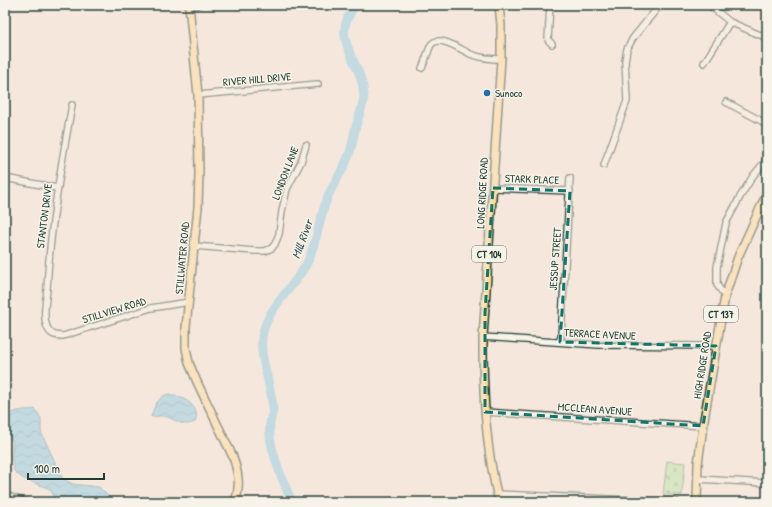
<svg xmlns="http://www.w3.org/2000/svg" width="772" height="507" viewBox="0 0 772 507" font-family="'Patrick Hand',sans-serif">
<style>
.cemetery{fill:url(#cemetery-stones);stroke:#68906c}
.water{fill:url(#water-waves);stroke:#5d929f}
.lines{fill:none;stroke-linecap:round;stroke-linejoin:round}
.river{stroke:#86cae7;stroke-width:9}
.minor-casing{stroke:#1f3d34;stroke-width:8}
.major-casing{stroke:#1f3d34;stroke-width:10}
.minor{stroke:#f7f3e8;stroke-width:5.5}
.major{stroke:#ffdd96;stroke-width:7}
.marked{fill:none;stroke:#0f766e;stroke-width:3;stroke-dasharray:8 5;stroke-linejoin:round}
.poi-dot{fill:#1f6fb2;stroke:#f7f3e8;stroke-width:1.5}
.labels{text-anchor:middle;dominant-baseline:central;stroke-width:3;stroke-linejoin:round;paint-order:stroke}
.shield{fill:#f7f3e8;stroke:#60746a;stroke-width:1}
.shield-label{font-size:10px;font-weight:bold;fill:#1f3d34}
.street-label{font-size:11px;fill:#1f3d34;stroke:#f7f3e8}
.poi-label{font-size:11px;fill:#1f3d34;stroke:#f7f3e8;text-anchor:start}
.water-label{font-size:12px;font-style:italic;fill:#345958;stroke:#f7f3e8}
</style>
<defs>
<pattern id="cemetery-stones" width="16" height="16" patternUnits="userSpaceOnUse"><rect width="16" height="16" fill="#b2e4a4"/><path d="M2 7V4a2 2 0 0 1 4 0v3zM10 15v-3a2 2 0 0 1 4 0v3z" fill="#99c48e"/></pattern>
<pattern id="water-waves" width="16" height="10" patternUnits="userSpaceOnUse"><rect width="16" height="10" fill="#86cae7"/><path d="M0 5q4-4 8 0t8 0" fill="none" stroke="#6da5bc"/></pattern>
</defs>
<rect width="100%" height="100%" fill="#f6e7dd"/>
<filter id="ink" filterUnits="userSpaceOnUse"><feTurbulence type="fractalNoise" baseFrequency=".025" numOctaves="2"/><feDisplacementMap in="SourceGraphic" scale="8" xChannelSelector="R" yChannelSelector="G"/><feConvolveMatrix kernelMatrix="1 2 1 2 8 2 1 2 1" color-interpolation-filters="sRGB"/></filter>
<g filter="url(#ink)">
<path class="cemetery" d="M667 461 685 463 682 495 663 494Z"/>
<path class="water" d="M169 394C182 396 202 406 195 422 180 429 174 416 161 416 158 416 155 417 151 417 153 408 159 395 169 394Z
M35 409 41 418V432L63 479 73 484 99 487 114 502H57L50 489 22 478 14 471 12 457 13 441 5 432C5 409 16 411 35 409Z"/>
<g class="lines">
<path class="river" d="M292 502C284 484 267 443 270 424 270 419 273 414 273 409 272 384 257 355 263 332 270 305 294 287 307 263 318 241 319 216 329 194 338 175 347 166 352 145 353 139 354 133 356 127 358 117 364 105 364 95 362 59 327 39 356 5"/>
<defs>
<path id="minor" d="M550 5 548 40 552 44
M709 5 730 22 767 38
M189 6 198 5
M704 63 730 22
M422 68C425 62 429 48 431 45 439 33 464 52 473 55 482 58 492 59 501 59
M198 95 318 84
M726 102 767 124
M72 105C61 166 50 227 47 289 46 301 42 318 48 329 51 335 56 336 63 336L151 308 189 302
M604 165 627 101 625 61 627 49 633 38 660 5
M5 178 57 188
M493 188 570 191
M194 246 254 251H265L272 248 275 244 279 234 282 211 287 189 301 162 306 145
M725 296 717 285V267L726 223 740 197 753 176 767 159
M483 337 599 345 716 346
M559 342 561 337 570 178
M485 412 703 426
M698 479 767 483
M497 494 677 502
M5 495 26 502"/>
<path id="major" d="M189 5 198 95 199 174 198 207 186 327V348L189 363 197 382 233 457C238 472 241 486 235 502
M499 5 501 25V59L483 337C483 392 485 448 499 502
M697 502 698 464 703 426 725 296 738 257 767 193"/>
</defs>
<use href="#minor" class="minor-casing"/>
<use href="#major" class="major-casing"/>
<use href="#minor" class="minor"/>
<use href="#major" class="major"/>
</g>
</g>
<path d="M0 0H772V507H0ZM493 188 570 191 560 342 716 346 703 426 485 412V313Z" fill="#f6e7dd" fill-opacity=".55" fill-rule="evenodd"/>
<path class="marked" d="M493 188 570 191 560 342 716 346 703 426 485 412V313Z"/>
<circle class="poi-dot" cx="487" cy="93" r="4"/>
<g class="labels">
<g class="shield">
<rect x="472" y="246" width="34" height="16" rx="3"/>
<rect x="704" y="306" width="34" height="16" rx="3"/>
</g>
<g class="shield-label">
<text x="489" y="254">CT 104</text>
<text x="721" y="314">CT 137</text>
</g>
<g class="street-label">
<text transform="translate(257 79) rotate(-5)">RIVER HILL DRIVE</text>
<text transform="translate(285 173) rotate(-69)">LONDON LANE</text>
<text transform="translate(532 179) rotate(2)">STARK PLACE</text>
<text transform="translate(482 193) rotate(-87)">LONG RIDGE ROAD</text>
<text transform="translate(44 216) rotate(-83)">STANTON DRIVE</text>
<text transform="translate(182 258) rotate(-85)">STILLWATER ROAD</text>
<text transform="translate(555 259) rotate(-86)">JESSUP STREET</text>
<text transform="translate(114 310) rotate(-17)">STILLVIEW ROAD</text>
<text transform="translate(600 334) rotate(3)">TERRACE AVENUE</text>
<text transform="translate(702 365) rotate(-81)">HIGH RIDGE ROAD</text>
<text transform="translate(595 409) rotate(4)">MCCLEAN AVENUE</text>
</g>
<g class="poi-label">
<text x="495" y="93">Sunoco</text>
</g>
<g class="water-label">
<text transform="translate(302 239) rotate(-70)">Mill River</text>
</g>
</g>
<rect width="772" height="507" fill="none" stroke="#f7f3e8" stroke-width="20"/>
<rect x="10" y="10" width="752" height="487" fill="none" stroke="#1f3d34" stroke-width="1.5" filter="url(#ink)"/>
<path d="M28 473v6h76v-6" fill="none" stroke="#1f3d34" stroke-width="2"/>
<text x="34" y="473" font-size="12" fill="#1f3d34" stroke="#f7f3e8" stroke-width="3" paint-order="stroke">100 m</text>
</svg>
